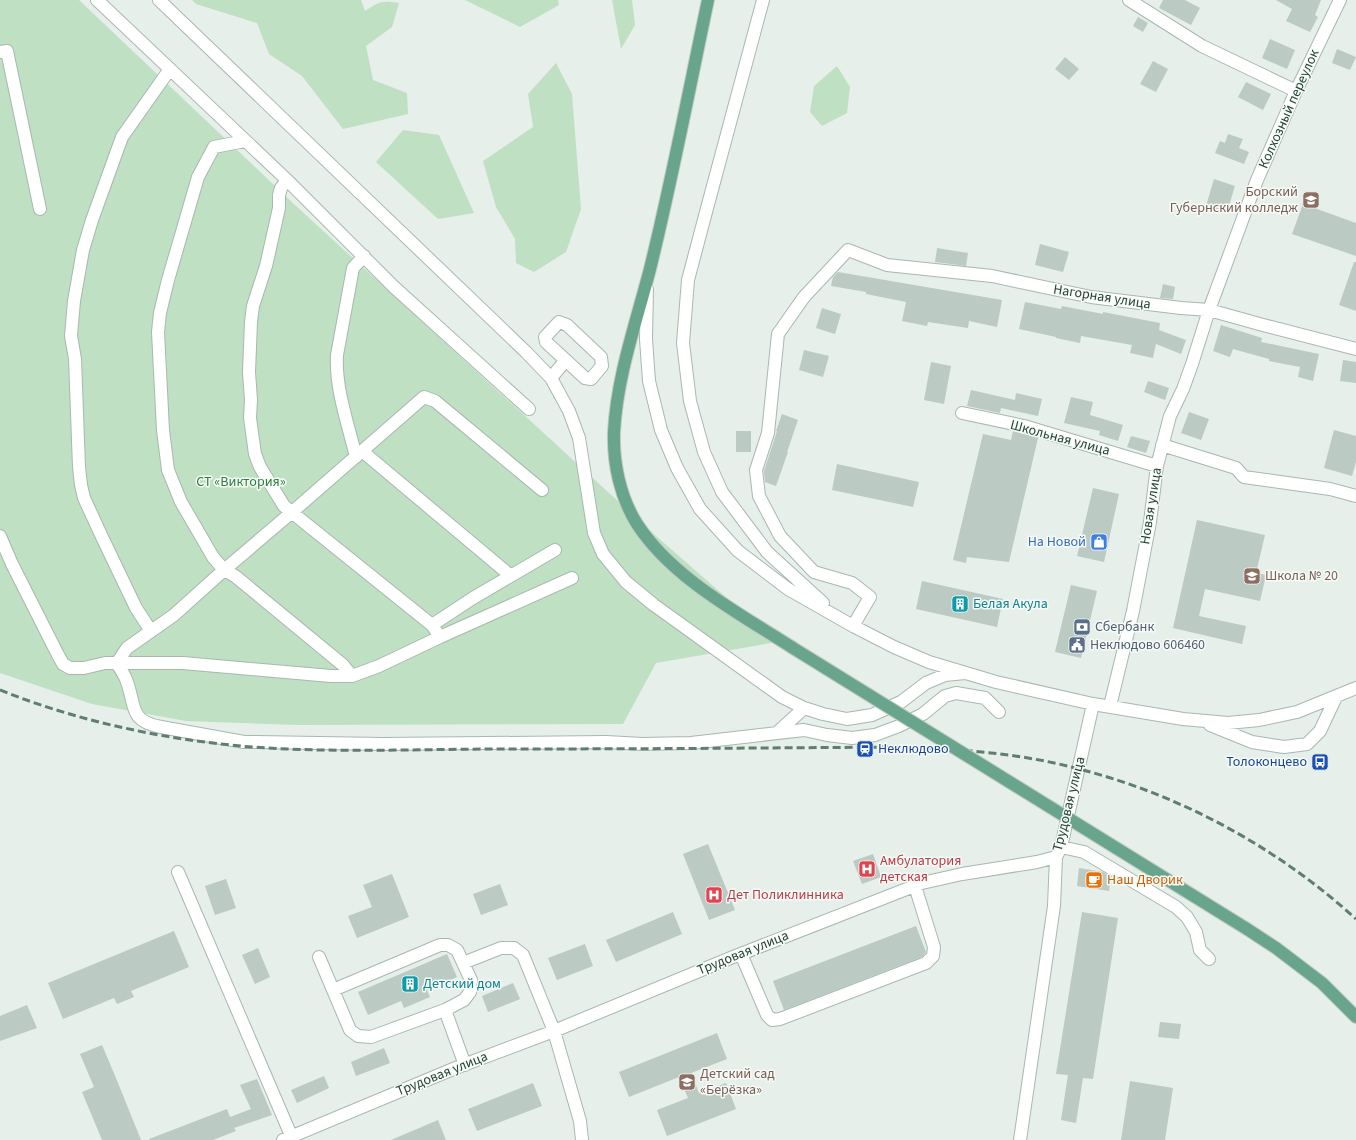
<svg xmlns="http://www.w3.org/2000/svg" width="1356" height="1140" viewBox="0 0 1356 1140" font-family="'Source Sans 3',sans-serif">
<style>
.green{fill:#bfe0c2}
.building{fill:#bbcac2}
.lines{fill:none;stroke-linecap:round;stroke-linejoin:round}
.minor-casing{stroke:#a8b8af;stroke-width:14}
.major-casing{stroke:#c2cac6;stroke-width:14}
.minor{stroke:#fff;stroke-width:12}
.major{stroke:#69a58d;stroke-width:12}
.rail{stroke:#5f7d70;stroke-width:3;stroke-dasharray:8 4;stroke-linecap:butt}
.major-bridge-casing{stroke:#c2cac6;stroke-width:14;stroke-linecap:butt}
.major-bridge{stroke:#69a58d;stroke-width:12}
.labels{text-anchor:middle;dominant-baseline:central;stroke-width:3;stroke-linejoin:round;paint-order:stroke}
.street-label{font-size:14px;fill:#244235;stroke:#f7fbf8}
.education-label{font-size:14px;fill:#785e54;stroke:#f7fbf8;text-anchor:start}
.park-label{font-size:14px;fill:#2c7b3f;stroke:#f7fbf8}
.shop-label{font-size:14px;fill:#366cbe;stroke:#f7fbf8;text-anchor:end}
.culture-label{font-size:14px;fill:#0d838f;stroke:#f7fbf8;text-anchor:start}
.service-label{font-size:14px;fill:#4e5e75;stroke:#f7fbf8;text-anchor:start}
.transit-label{font-size:14px;fill:#164399;stroke:#f7fbf8;text-anchor:start}
.health-label{font-size:14px;fill:#be3a42;stroke:#f7fbf8;text-anchor:start}
.food-label{font-size:14px;fill:#c56008;stroke:#f7fbf8;text-anchor:start}
</style>
<rect width="100%" height="100%" fill="#e6efe9"/>
<path class="green" d="M0 0H79L295 205 656 536 777 642 656 663 623 724 298 725 186 721 92 704 0 673Z
M192 0H361L365 11C379 2 381 0 399 3L392 27 366 46 373 80 407 93 408 114 343 129 302 76 269 54 257 23 196 4Z
M465 0H558L559 5 520 27Z
M612 0H632L635 25 621 49Z
M556 63 572 94 581 209 566 252 534 272 516 263 515 239 496 207 483 161 533 127 528 94Z
M837 66 850 87 847 113 822 126 810 112 814 86Z
M403 130 439 135 474 213 438 219 376 162Z"/>
<path class="building" d="M1163 0H1185L1200 8 1191 25 1159 8Z
M1276 0H1321L1315 15 1318 17 1310 32 1286 21 1292 9Z
M1138 17 1148 23 1143 32 1133 26Z
M1270 39 1295 50 1287 69 1262 58Z
M1337 49 1356 57 1350 70 1332 63Z
M1065 57 1079 69 1069 80 1055 69Z
M1153 61 1168 69 1156 92 1140 84Z
M1246 82 1271 94 1263 110 1238 97Z
M1228 134 1243 139 1239 148 1249 152 1244 164 1215 153 1220 141 1225 143Z
M1214 179 1235 186 1227 212 1206 206Z
M1303 204 1356 223V256L1292 234Z
M1040 244 1069 252 1063 272 1035 265Z
M937 248 968 253 966 266 935 262Z
M1354 262H1356V311L1339 305Z
M838 272 1002 300 997 327 969 321 968 328 928 322 927 326 902 321 906 302 866 294V292L831 286 833 277Z
M1163 284 1175 287 1173 299 1160 298Z
M1025 302 1061 309 1062 306 1103 314V312L1160 323 1159 330 1186 340 1181 354 1156 344 1153 358 1130 353 1132 345 1081 336 1080 343 1056 338V337L1019 329Z
M822 308 841 314 835 334 816 328Z
M1221 325 1262 338 1261 342 1319 354 1313 381 1298 377 1300 367 1269 361V359L1233 349 1230 357 1213 351Z
M804 350 829 356 823 377 799 370Z
M1343 360 1356 362V383L1340 381Z
M931 362 951 366 944 404 924 400Z
M1148 381 1169 388 1165 400 1144 392Z
M971 390 1015 400 1016 393 1042 399 1038 416 1001 408 1000 413 967 406Z
M1071 397 1093 402 1090 415 1123 425 1118 441 1099 435 1100 431 1064 423Z
M1189 412 1209 419 1201 440 1181 433Z
M782 414 798 420 787 452H788L776 486 765 482 764 471 777 431H776Z
M1334 430 1356 436V462L1352 476 1324 468Z
M736 431H751V452H736Z
M1013 431 1038 438 1009 562 967 557 966 563 953 560 983 434 1011 440Z
M1131 436 1150 441 1146 453 1127 447Z
M837 464 919 482 913 507 832 490Z
M1093 488 1119 494 1104 562 1077 556Z
M1197 520 1265 535 1256 573 1266 575 1260 601 1205 589 1199 616 1246 626 1242 644 1173 628Z
M922 581 1003 599 997 627 916 609Z
M1071 585 1097 591 1081 658 1055 652Z
M708 844 735 910 709 920 683 854Z
M873 854 881 877 862 884 853 861Z
M1079 868 1103 872 1111 877 1109 891 1077 886Z
M392 874 409 917 357 938 348 916 372 907 363 885Z
M226 879 236 908 215 915 205 886Z
M500 884 508 905 481 915 473 894Z
M673 912 682 934 616 962 606 940Z
M1082 912 1118 918 1093 1079 1083 1078 1076 1123 1061 1120 1068 1075 1056 1074Z
M916 926 926 952 922 957 784 1010 773 981Z
M174 931 189 967 131 991 134 997 117 1004 114 998 63 1019 48 983Z
M585 944 593 966 557 980 548 958Z
M258 948 270 977 255 984 242 955Z
M447 954 457 977 427 990 430 997 404 1008 401 1001 368 1015 358 992Z
M513 983 520 999 488 1012 482 996Z
M27 1005 37 1028 0 1041V1016Z
M1160 1022 1181 1024 1179 1039 1158 1037Z
M717 1033 727 1059 691 1073 699 1093 726 1083 736 1109 667 1136 657 1110 688 1098 679 1077 629 1097 619 1072Z
M102 1045 116 1078 141 1140H102L82 1092 94 1087 80 1054Z
M384 1048 390 1063 356 1076 351 1062Z
M324 1076 329 1088 297 1103 291 1090Z
M257 1079 272 1115 234 1128 236 1131 213 1140H150L149 1139 227 1109 230 1117 251 1109 240 1085Z
M1130 1081 1173 1088 1165 1140H1121Z
M533 1083 542 1106 477 1131 468 1109Z
M438 1120 446 1140H391Z"/>
<g class="lines">
<defs>
<path id="minor" d="M97 0 287 180 394 287 529 409
M159 0 526 352 551 378 569 411 579 438 594 533 603 554 626 582 654 605 782 697 804 708 823 714 847 719 872 715 901 702 926 683 945 675 965 673
M763 0 706 212 688 280 683 343 690 401 704 452 722 492 767 552 823 603
M1129 0 1202 46 1296 91
M0 52 7 51 40 209
M245 141 214 147 198 177 168 280 160 313 158 332 163 430 168 470 181 502 213 557 224 570 174 615 127 648 117 663C120 669 125 675 127 682 136 707 129 721 161 727L244 742H255L383 744 606 742 642 744 691 743 804 730 827 735 852 738 875 735 899 726 923 714 945 696 956 693 985 698 999 712
M287 180 281 188 279 195V208L266 266 253 306 251 322 249 372 251 400 250 418 255 454 260 467 284 506 432 625 440 637
M647 289 646 339 649 381 661 430 677 468 700 509 738 551 788 589 853 626 894 647 929 662 996 682 1093 704 1183 719 1228 723 1259 720 1297 712 1356 688
M559 322 567 325 601 357 602 366 591 379 585 378 546 342 545 337Z
M551 378 565 361
M962 413 1024 426 1157 466
M1162 445 1236 468 1244 477 1330 489 1356 496
M362 451 511 576
M356 457C348 424 335 388 337 355L353 268 364 256
M0 536 12 564 58 655 63 664 70 668H84L105 663H183L331 676H352L379 666 440 637 572 578
M432 625 473 598 555 550
M853 626 870 597 852 583 814 572 780 536 759 496 756 470 768 433 778 334 804 297 848 250 887 265 992 276 1091 297 1181 308 1209 310 1263 325 1356 349
M151 631 136 608 102 537 84 498 81 485 79 467 75 359 71 336 74 301 83 250 92 220 122 137 170 69
M352 676 343 665 235 576 224 570 291 513 424 397 435 401 542 490
M1110 706 1133 611 1150 522 1157 466 1170 416 1183 389 1192 364 1209 310 1257 180 1296 91 1340 0
M1210 725 1252 742 1284 747 1307 744 1320 731 1336 697
M778 732 804 708
M1061 847 1084 852 1176 907 1187 917 1196 932 1200 950 1209 959
M178 872 293 1140
M741 954 767 1015 772 1020 780 1019 926 963 933 956 934 947 915 886
M319 957 350 1030 358 1036 371 1037 445 1010 464 1000 470 992 471 980 457 950 448 945H440L333 990
M463 963 501 948H514L523 955 554 1031 580 1121 582 1140
M445 1010 465 1065
M283 1140 458 1067 554 1031 733 957 922 883 962 874 1037 862 1056 857 1061 847 1093 704
M1020 1140 1054 906 1056 857"/>
<path id="major" d="M708 0C689 90 672 180 650 269 636 323 617 376 614 432 613 463 620 497 637 524 672 578 740 614 793 648
M1247 929 1276 948 1322 983 1356 1017"/>
</defs>
<use href="#minor" class="minor-casing"/>
<use href="#major" class="major-casing"/>
<use href="#minor" class="minor"/>
<use href="#major" class="major"/>
<path class="rail" d="M0 690C80 722 166 740 252 747 335 753 419 749 503 749 635 749 767 748 899 747 959 749 1020 753 1079 769 1181 795 1278 848 1356 919"/>
<defs>
<path id="major-bridge" d="M793 648 1247 929"/>
</defs>
<use href="#major-bridge" class="major-bridge-casing"/>
<use href="#major-bridge" class="major-bridge"/>
</g>
<defs>
<symbol id="university-square" viewBox="-11 -11 22 22"><rect x="-9" y="-9" width="18" height="18" rx="4" fill="#8d6e63" stroke="#f7fbf8"/><path d="M0-5L7-2L0 1L-7-2ZM-4 1L0 2.5L4 1V4Q0 6-4 4Z" fill="#fff"/></symbol>
<symbol id="shop-square" viewBox="-11 -11 22 22"><rect x="-9" y="-9" width="18" height="18" rx="4" fill="#3f7fe0" stroke="#f7fbf8"/><path d="M-5-2.5h2.3a2.7 3.5 0 0 1 5.4 0H5L5.5 6h-11ZM-1.5-2.5h3a1.5 2.3 0 0 0-3 0Z" fill="#fff"/></symbol>
<symbol id="school-square" viewBox="-11 -11 22 22"><rect x="-9" y="-9" width="18" height="18" rx="4" fill="#8d6e63" stroke="#f7fbf8"/><path d="M0-5L7-2L0 1L-7-2ZM-4 1L0 2.5L4 1V4Q0 6-4 4Z" fill="#fff"/></symbol>
<symbol id="building-square" viewBox="-11 -11 22 22"><rect x="-9" y="-9" width="18" height="18" rx="4" fill="#0f9aa8" stroke="#f7fbf8"/><path d="M-4-6H4V6H1V3H-1V6H-4ZM-2.5-4.3h1.7v1.8h-1.7ZM.8-4.3h1.7v1.8H.8ZM-2.5-1h1.7V.8h-1.7ZM.8-1h1.7V.8H.8Z" fill="#fff"/></symbol>
<symbol id="bank-square" viewBox="-11 -11 22 22"><rect x="-9" y="-9" width="18" height="18" rx="4" fill="#5c6f8a" stroke="#f7fbf8"/><path d="M-6-4H6V4H-6ZM0-2.3a2.3 2.3 0 1 0 0 4.6a2.3 2.3 0 1 0 0-4.6Z" fill="#fff"/></symbol>
<symbol id="civic-square" viewBox="-11 -11 22 22"><rect x="-9" y="-9" width="18" height="18" rx="4" fill="#5c6f8a" stroke="#f7fbf8"/><path d="M-.6-6.5H3V-4.5H.6V-3L4-1V1h2V6H-6V1h2V-1L-.6-3ZM-1.2 2.5V6h2.4V2.5Z" fill="#fff"/></symbol>
<symbol id="station-square" viewBox="-11 -11 22 22"><rect x="-9" y="-9" width="18" height="18" rx="4" fill="#1a4fb4" stroke="#f7fbf8"/><path d="M-3-6H3Q5-6 5-4V2Q5 4 3 4L4.5 6H3L1.5 4h-3L-3 6H-4.5L-3 4Q-5 4-5 2V-4Q-5-6-3-6ZM-3.5-4v3h7v-3ZM-3.5 1v1.5H-2V1ZM2 1v1.5H3.5V1Z" fill="#fff"/></symbol>
<symbol id="bus-square" viewBox="-11 -11 22 22"><rect x="-9" y="-9" width="18" height="18" rx="4" fill="#1a4fb4" stroke="#f7fbf8"/><path d="M-5-6H5V4H4V6H2V4H-2V6H-4V4H-5ZM-3.5-4V0h7V-4ZM-3.5 1.2v1.5H-2V1.2ZM2 1.2v1.5H3.5V1.2Z" fill="#fff"/></symbol>
<symbol id="hospital-square" viewBox="-11 -11 22 22"><rect x="-9" y="-9" width="18" height="18" rx="4" fill="#e0444e" stroke="#f7fbf8"/><path d="M-5-5h3v3.5h4V-5h3V5h-3V1.5h-4V5h-3Z" fill="#fff"/></symbol>
<symbol id="cafe-square" viewBox="-11 -11 22 22"><rect x="-9" y="-9" width="18" height="18" rx="4" fill="#e8710a" stroke="#f7fbf8"/><path d="M-5.5-4.5H6V0H3Q3 3.5 0 3.5H-2.5Q-5.5 3.5-5.5 0ZM3-3.2v2h1.7v-2ZM-6 4.5H4V6H-6Z" fill="#fff"/></symbol>
</defs>
<g fill-rule="evenodd">
<use href="#university-square" x="1301" y="190" width="20" height="20"/>
<use href="#shop-square" x="1089" y="532" width="20" height="20"/>
<use href="#school-square" x="1242" y="566" width="20" height="20"/>
<use href="#building-square" x="950" y="594" width="20" height="20"/>
<use href="#bank-square" x="1072" y="617" width="20" height="20"/>
<use href="#civic-square" x="1067" y="635" width="20" height="20"/>
<use href="#station-square" x="855" y="739" width="20" height="20"/>
<use href="#bus-square" x="1310" y="752" width="20" height="20"/>
<use href="#hospital-square" x="857" y="859" width="20" height="20"/>
<use href="#cafe-square" x="1084" y="870" width="20" height="20"/>
<use href="#hospital-square" x="704" y="885" width="20" height="20"/>
<use href="#building-square" x="400" y="974" width="20" height="20"/>
<use href="#school-square" x="677" y="1072" width="20" height="20"/>
</g>
<g class="labels">
<g class="street-label">
<text transform="translate(1289 109) rotate(-66)">Колхозный переулок</text>
<text transform="translate(1102 297) rotate(9)">Нагорная улица</text>
<text transform="translate(1060 438) rotate(15)">Школьная улица</text>
<text transform="translate(1151 506) rotate(-81)">Новая улица</text>
<text transform="translate(1069 804) rotate(-76)">Трудовая улица</text>
<text transform="translate(743 953) rotate(-22)">Трудовая улица</text>
<text transform="translate(442 1074) rotate(-22)">Трудовая улица</text>
</g>
<g class="education-label">
<text x="1298" y="192" text-anchor="end">Борский<tspan x="1298" dy="16">Губернский колледж</tspan></text>
<text x="1265" y="576">Школа № 20</text>
<text x="700" y="1074">Детский сад<tspan x="700" dy="16">«Берёзка»</tspan></text>
</g>
<g class="park-label">
<text x="241" y="482">СТ «Виктория»</text>
</g>
<g class="shop-label">
<text x="1086" y="542">На Новой</text>
</g>
<g class="culture-label">
<text x="973" y="604">Белая Акула</text>
<text x="423" y="984">Детский дом</text>
</g>
<g class="service-label">
<text x="1095" y="627">Сбербанк</text>
<text x="1090" y="645">Неклюдово 606460</text>
</g>
<g class="transit-label">
<text x="878" y="749">Неклюдово</text>
<text x="1307" y="762" text-anchor="end">Толоконцево</text>
</g>
<g class="health-label">
<text x="880" y="861">Амбулатория<tspan x="880" dy="16">детская</tspan></text>
<text x="727" y="895">Дет Поликлинника</text>
</g>
<g class="food-label">
<text x="1107" y="880">Наш Дворик</text>
</g>
</g>
</svg>
